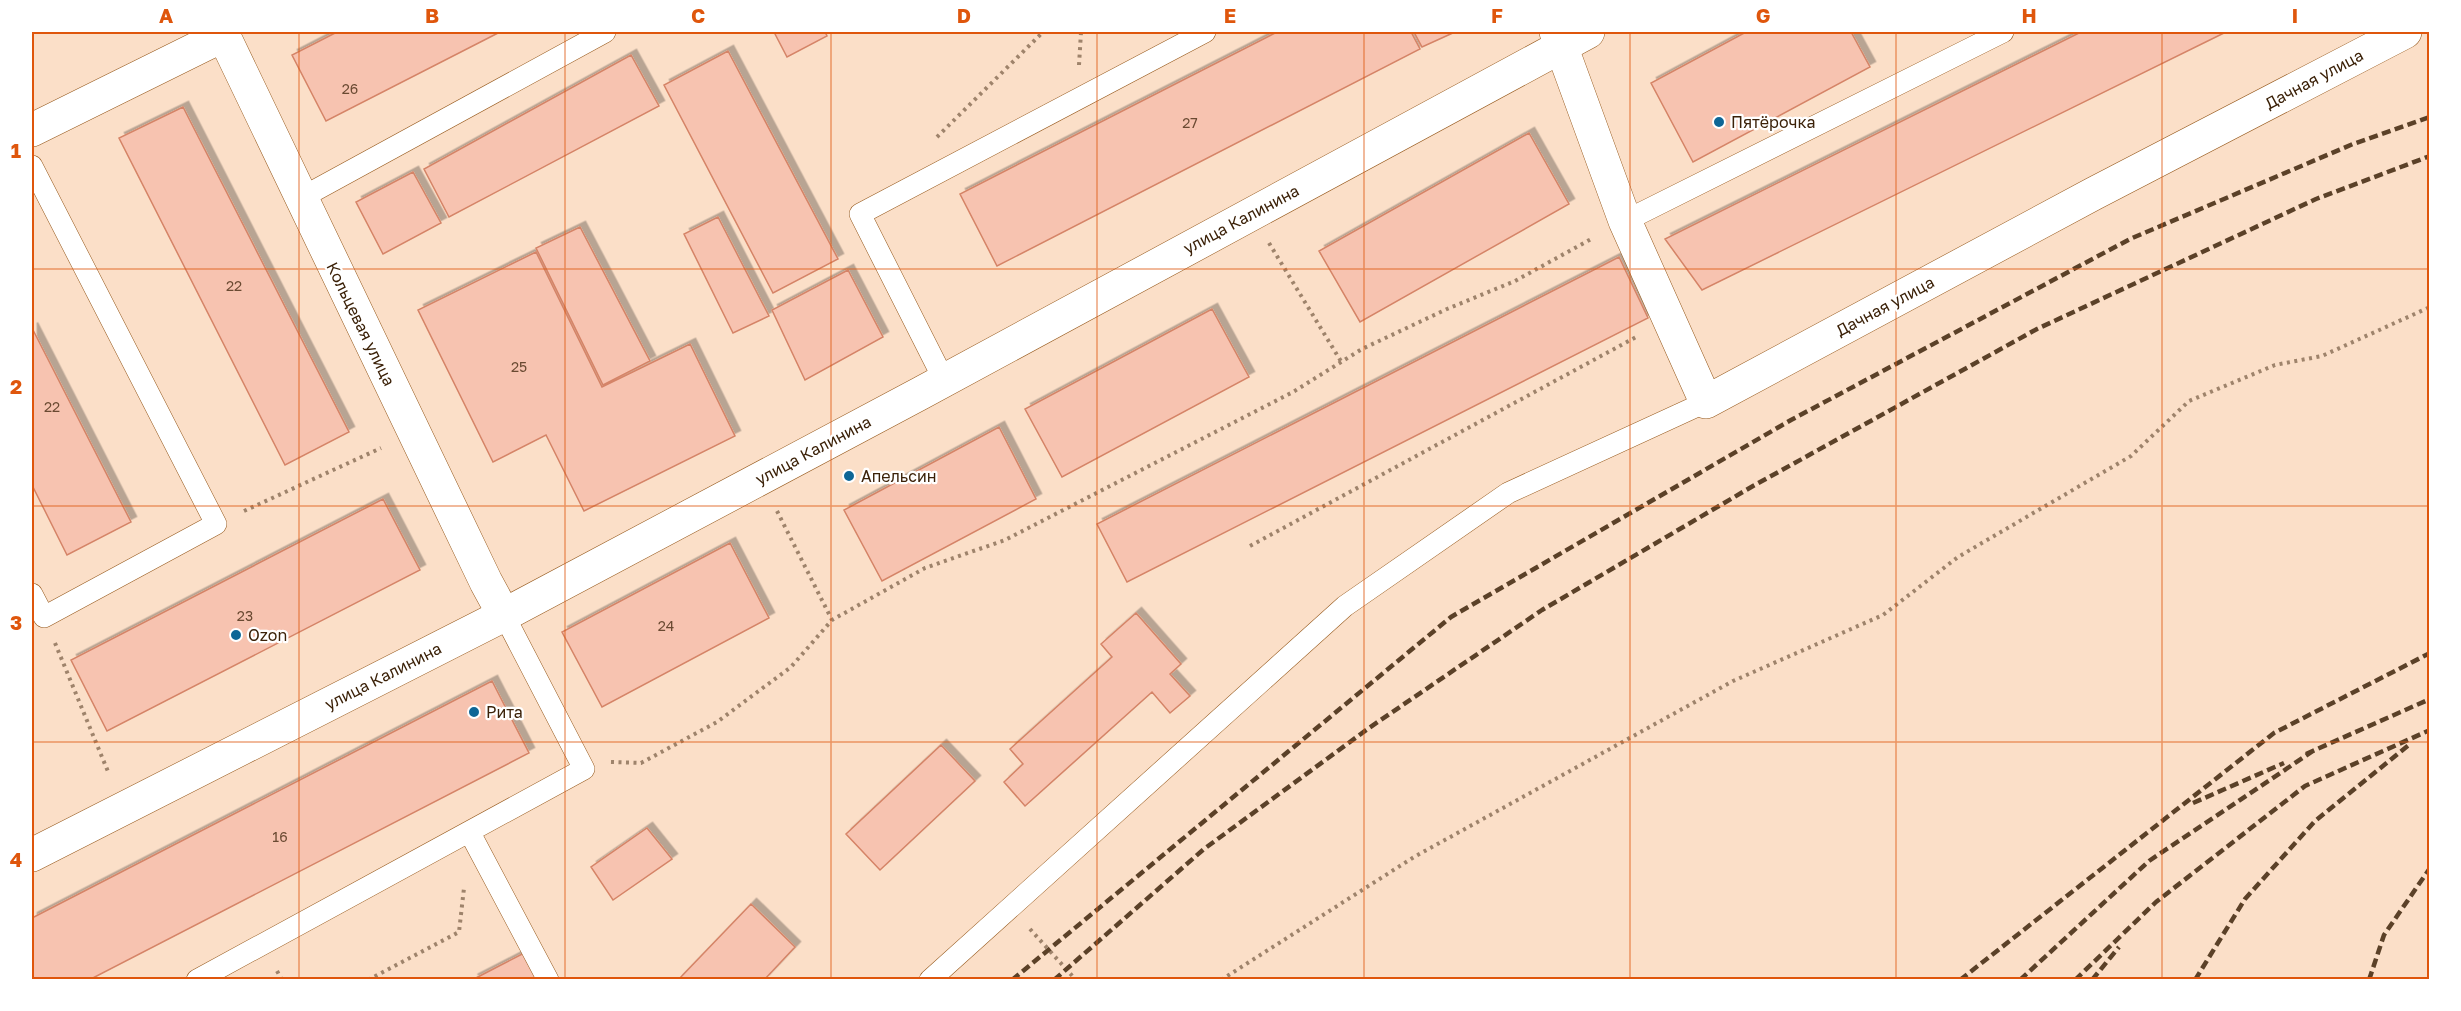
<svg xmlns="http://www.w3.org/2000/svg" width="2461" height="1011" viewBox="0 0 2461 1011" font-family="'Golos Text',sans-serif">
<style>
.building{fill:#f7c3b0;stroke:#d58467;stroke-width:1.5;filter:url(#shadow)}
.lines{fill:none;stroke-linecap:round;stroke-linejoin:round}
.service-casing{stroke:#96591c;stroke-width:22}
.minor-casing{stroke:#96591c;stroke-width:34}
.tertiary-casing{stroke:#96591c;stroke-width:34}
.path{stroke:#9e836b;stroke-width:4;stroke-dasharray:3 4.5;stroke-linecap:butt}
.service{stroke:#fff;stroke-width:21}
.minor{stroke:#fff;stroke-width:33}
.tertiary{stroke:#fff;stroke-width:33}
.rail{stroke:#5b4128;stroke-width:4.5;stroke-dasharray:9 4.5;stroke-linecap:butt}
.grid{fill:none;stroke:#df560c;stroke-width:1.5;stroke-opacity:0.55}
.poi-dot{fill:#0e6696;stroke:#fff;stroke-width:2}
.labels{text-anchor:middle;dominant-baseline:central;stroke-width:4.5;stroke-linejoin:round;paint-order:stroke}
.number-label{font-size:14px;fill:#6a4a32}
.street-label{font-size:16px;fill:#3b2108;stroke:#fff}
.poi-label{font-size:16px;fill:#3b2108;stroke:#fff;text-anchor:start}
.neatline{fill:none;stroke:#df560c;stroke-width:2}
.grid-label{font-size:20px;text-anchor:middle;font-weight:bold;fill:#df560c}
</style>
<defs>
<filter id="shadow"><feDropShadow dx="5.5" dy="-5.5" stdDeviation="0" flood-color="#0004"/></filter>
</defs>
<rect width="100%" height="100%" fill="#fbdfc8"/>
<path class="building" d="M337 32H500L326 121 292 55Z
M774 32H825L827 36 787 57Z
M1277 32H1411L1420 49 997 266 960 194Z
M1414 32H1455L1422 47Z
M1746 32H1851L1870 67 1693 162 1651 83Z
M2081 32H2226L1702 290 1665 239Z
M728 51 838 259 773 293 664 85Z
M631 55 659 106 449 217 424 169Z
M183 107 349 432 285 465 119 138Z
M1529 133 1569 204 1360 322 1319 251Z
M413 172 441 223 383 254 356 202Z
M718 217 769 316 733 333 684 234Z
M580 227 650 361 603 385 536 248Z
M536 252 602 387 690 344 735 436 584 511 546 435 493 462 418 310Z
M1619 257 1648 318 1127 582 1097 524Z
M848 270 883 337 805 380 772 310Z
M1212 309 1249 377 1062 477 1025 409Z
M32 328 131 522 67 555 32 485Z
M999 427 1036 499 882 581 844 510Z
M383 499 420 570 107 731 71 660Z
M730 543 769 618 602 707 562 632Z
M1136 613 1181 664 1170 674 1190 696 1170 713 1152 692 1025 806 1004 782 1023 764 1010 749 1112 657 1101 644Z
M492 681 529 753 89 980H32V918Z
M941 745 975 781 880 870 846 834Z
M647 828 672 859 613 900 591 867Z
M751 904 795 947 764 980H678Z
M528 951 543 980H472Z"/>
<g class="lines">
<defs>
<path id="service" d="M32 166 216 524 44 617 32 594
M301 198 605 32
M1625 221 2003 32
M944 380 860 214 1205 32
M470 833 548 980
M197 980 584 769 504 615
M930 980 1345 606 1508 493 1706 402"/>
<path id="minor" d="M1556 32 1625 221 1706 402 2093 194 2405 32
M504 615 921 393 1588 32"/>
<path id="tertiary" d="M32 130 224 35
M32 855 504 615 486 582 222 32"/>
</defs>
<use href="#service" class="service-casing"/>
<use href="#minor" class="minor-casing"/>
<use href="#tertiary" class="tertiary-casing"/>
<path class="path" d="M1079 65 1081 32
M937 137 1043 32
M1269 243 1342 363
M244 511 381 448
M777 511 832 620
M1250 546 1638 336
M55 643 109 774
M611 762 641 763 717 722 791 667 832 620 925 568 1005 540 1293 392 1362 349 1447 309 1515 281 1593 238
M1030 929 1076 980
M277 971 282 980
M368 980 459 932 464 888
M1221 980 1414 857 1733 681 1883 615 1958 557 2131 456 2189 401 2275 365 2322 356 2430 307"/>
<use href="#service" class="service"/>
<use href="#minor" class="minor"/>
<use href="#tertiary" class="tertiary"/>
<path class="rail" d="M2306 754 2430 699
M2193 803 2284 763
M1012 980 1451 617 1791 420 2130 239 2353 144 2430 117
M1054 980 1204 849 1369 728 1542 610 1753 486 2037 329 2316 199 2430 156
M1960 980 2274 733 2430 653
M2020 980 2149 861 2313 751
M2075 980 2156 902 2305 786 2430 730
M2092 980 2119 947
M2195 980 2245 899 2315 821 2410 744
M2369 980 2384 935 2430 868"/>
</g>
<path class="grid" d="M299 32V980M565 32V980M831 32V980M1097 32V980M1364 32V980M1630 32V980M1896 32V980M2162 32V980M32 269H2430M32 506H2430M32 742H2430"/>
<g class="poi-dot">
<circle cx="1719" cy="122" r="6"/>
<circle cx="849" cy="476" r="6"/>
<circle cx="236" cy="635" r="6"/>
<circle cx="474" cy="712" r="6"/>
</g>
<g class="labels">
<g class="number-label">
<text x="350" y="88">26</text>
<text x="1190" y="122">27</text>
<text x="234" y="285">22</text>
<text x="519" y="366">25</text>
<text x="52" y="406">22</text>
<text x="245" y="615">23</text>
<text x="666" y="625">24</text>
<text x="280" y="836">16</text>
</g>
<g class="street-label">
<text transform="translate(2314 79) rotate(-28)">Дачная улица</text>
<text transform="translate(1241 219) rotate(-28)">улица Калинина</text>
<text transform="translate(1885 306) rotate(-28)">Дачная улица</text>
<text transform="translate(361 324) rotate(64)">Кольцевая улица</text>
<text transform="translate(813 450) rotate(-28)">улица Калинина</text>
<text transform="translate(383 676) rotate(-27)">улица Калинина</text>
</g>
<g class="poi-label">
<text x="1731" y="122">Пятёрочка</text>
<text x="861" y="476">Апельсин</text>
<text x="248" y="635">Ozon</text>
<text x="486" y="712">Рита</text>
</g>
</g>
<rect width="2461" height="1011" fill="none" stroke="#ffffff" stroke-width="66"/>
<rect x="33" y="33" width="2395" height="945" class="neatline"/>
<g class="grid-label">
<text x="166" y="23">A</text>
<text x="432" y="23">B</text>
<text x="698" y="23">C</text>
<text x="964" y="23">D</text>
<text x="1230" y="23">E</text>
<text x="1497" y="23">F</text>
<text x="1763" y="23">G</text>
<text x="2029" y="23">H</text>
<text x="2295" y="23">I</text>
<text x="16" y="158">1</text>
<text x="16" y="394">2</text>
<text x="16" y="630">3</text>
<text x="16" y="867">4</text>
</g>
</svg>
